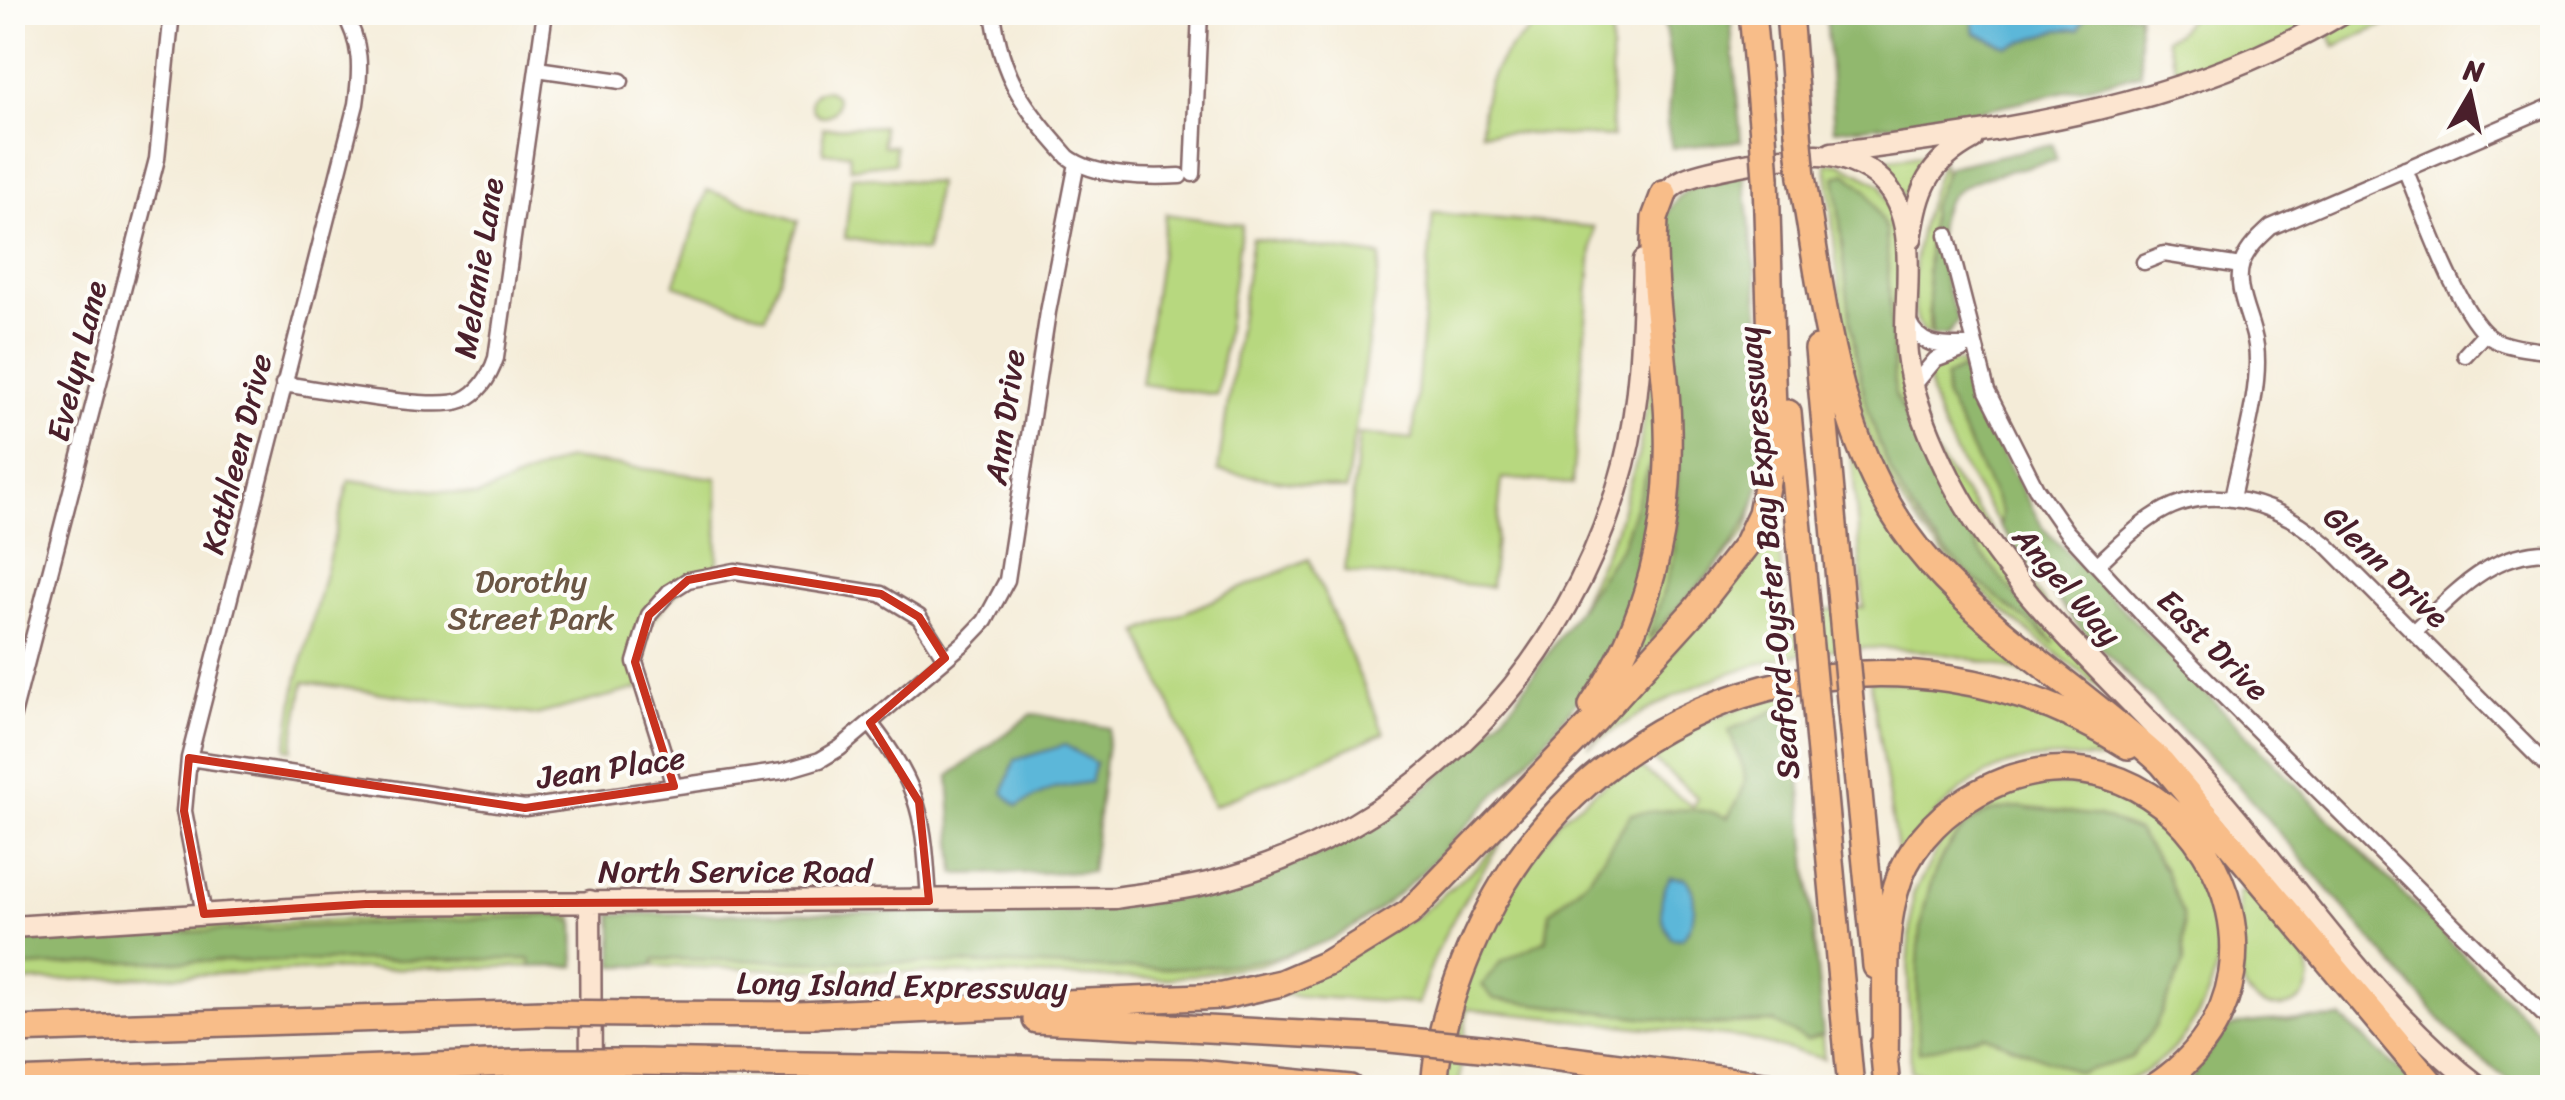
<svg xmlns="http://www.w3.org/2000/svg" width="2565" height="1100" viewBox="0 0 2565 1100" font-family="Sriracha,sans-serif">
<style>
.green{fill:#b7d87f;stroke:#807c55;stroke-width:2.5}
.forest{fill:#91b86e;stroke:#6e6c4c;stroke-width:2.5;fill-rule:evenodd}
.water{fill:#5bb7d9;stroke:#526b82;stroke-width:2.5}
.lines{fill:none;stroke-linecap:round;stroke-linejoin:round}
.street-casing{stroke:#866768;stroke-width:19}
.secondary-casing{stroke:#866768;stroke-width:25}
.highway-casing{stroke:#866768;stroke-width:30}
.street{stroke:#fff;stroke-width:14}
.secondary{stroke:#fce5d0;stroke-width:20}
.highway{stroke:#f8bd89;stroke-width:25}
.highway-bridge-casing{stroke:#866768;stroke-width:30;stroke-linecap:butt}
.highway-bridge{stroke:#f8bd89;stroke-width:25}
.marked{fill:none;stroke:#c8321e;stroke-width:8;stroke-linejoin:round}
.labels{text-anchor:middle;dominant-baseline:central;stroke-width:8;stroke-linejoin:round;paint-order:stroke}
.street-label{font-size:32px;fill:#4a1f2b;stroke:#fdfcf7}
.park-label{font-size:32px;fill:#6b5644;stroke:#fdfcf7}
</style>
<rect width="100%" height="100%" fill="#fdfcf7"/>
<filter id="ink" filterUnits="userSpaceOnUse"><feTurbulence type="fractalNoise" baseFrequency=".01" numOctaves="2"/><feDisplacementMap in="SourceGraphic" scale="20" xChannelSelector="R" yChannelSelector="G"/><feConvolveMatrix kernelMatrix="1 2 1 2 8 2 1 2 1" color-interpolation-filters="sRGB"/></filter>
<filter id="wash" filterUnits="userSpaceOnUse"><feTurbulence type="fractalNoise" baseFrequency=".0048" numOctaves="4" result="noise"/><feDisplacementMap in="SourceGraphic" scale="40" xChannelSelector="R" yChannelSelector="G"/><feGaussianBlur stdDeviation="2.25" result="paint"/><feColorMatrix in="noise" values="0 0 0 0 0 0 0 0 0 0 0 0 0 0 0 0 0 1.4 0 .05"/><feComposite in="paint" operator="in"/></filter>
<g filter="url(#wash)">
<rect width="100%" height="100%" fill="#f4ecd8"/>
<path class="green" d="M1557 13H1611L1612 137 1481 132C1482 71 1506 43 1557 13Z
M2193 13H2412L2335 46 2325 24 2181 86 2166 38 2176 34Z
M811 103a13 13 0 1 1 26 0a13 13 0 1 1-26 0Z
M882 126 883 146H895V163L850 168 849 153H823V128Z
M1934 153 1914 196H1905L1871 162Z
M1942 161 1945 174 1931 207 1929 327 1932 336 1923 332C1898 296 1926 199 1942 161Z
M1840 163 1881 185 1898 232 1900 340 1931 448 2118 702C2029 630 1921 561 1875 451 1840 367 1838 254 1826 164Z
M852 176 937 183 926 252 845 238Z
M707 190 798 221 766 316 674 285Z
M1433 213 1594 227 1572 484 1502 478 1491 587 1345 572 1359 434 1413 439Z
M1166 214 1242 225 1217 395 1141 384Z
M1252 238 1381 256 1346 490 1218 471Z
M1943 362 1960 363 1964 368 1945 377 1946 397 2002 512 2001 527C1980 496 1923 409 1930 373Z
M1651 381 1654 382 1659 453 1645 557 1651 463 1622 545 1568 629 1615 531 1638 456Z
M1679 433 1674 557 1650 638 1728 549 1755 502 1746 532 1651 645 1629 659Z
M1851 444 1889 517 2044 679C1869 621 1740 645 1588 747L1763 548 1779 549 1786 614 1864 607Z
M567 459 717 478 718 572 688 580 640 634V688L536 715 304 682 292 750 286 749 297 681 349 480 477 496Z
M1309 559 1384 733 1213 806 1139 632Z
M1870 680 1983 688 2109 742 2173 789 2172 794 2136 768 2102 753 2100 760C1994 748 1962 781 1898 857Z
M1792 688 1824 1059 1743 1038 1467 1009 1459 1087 1444 1088 1452 1019 1497 906 1561 818 1628 766 1641 768 1693 807 1698 798 1651 758 1649 749 1660 738Z
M2103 784C2126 798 2157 809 2176 827 2257 898 2220 1044 2124 1082 2071 1100 1967 1080 1911 1072L1908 972 1913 894 1953 821 2015 785Z
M1513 826C1473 883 1437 937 1418 1004L1254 993 1416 917 1478 865Z
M2248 889C2271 907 2315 951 2309 984 2303 1016 2255 1013 2244 986 2238 974 2240 913 2238 893Z
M556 910 574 917 575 966 351 969 13 982V934Z
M1292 954 1259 965 1165 979 654 966V959Z"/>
<path class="forest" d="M1663 13H1730L1741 141 1672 148 1667 123 1672 73Z
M1826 13H1972L1975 33 2008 47 2058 30 2079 29 2087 13H2138L2141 74 1943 119 1834 130Z
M2053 144 2056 160C2028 168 1992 172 1966 185 1918 208 1943 282 1958 320L1948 335 1932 336 1927 271 1931 207 1948 167Z
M1744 173C1752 256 1780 425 1755 501 1737 554 1684 599 1648 640L1674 557 1679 433 1659 231C1678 182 1697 184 1744 173Z
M1846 173 1867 191 1886 229 1895 395 1980 552 2055 644C2018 613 1977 584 1944 550 1850 453 1850 303 1835 177Z
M1964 368 1970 394 2043 528 2552 1045V1087H2517L2462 1044 2236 783 2078 626 2000 527 2002 512 1946 397 1945 377Z
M1652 458C1650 490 1650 524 1645 556 1630 644 1564 722 1505 785 1458 834 1410 893 1350 929 1258 985 1093 966 987 964 876 962 765 960 655 959L653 966H614L612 914 1093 911 1208 893 1321 854 1414 797 1466 754 1513 704 1622 545Z
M1793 703 1823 1035 1806 1040 1773 1022 1706 1025 1494 999 1482 985 1501 962 1546 940 1550 912 1590 877 1631 814C1660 810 1701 805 1727 818 1757 773 1743 776 1729 730Z
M1032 714 1109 728 1091 872 955 874 949 776ZM1095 763 1090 782 1054 788 1017 806Z
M2019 807 2099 816 2137 831 2165 870 2183 915 2184 963 2155 1027 2131 1058 2079 1073 1984 1035 1919 1052C1916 981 1908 847 1989 812 1998 809 2010 808 2019 807Z
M560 915 574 923 575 966 531 967 530 959 111 962 13 968V940Z
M2341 1018 2418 1087 2185 1088C2198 1069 2210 1046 2226 1030 2238 1018 2318 1020 2341 1018Z"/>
<path class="water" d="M1972 13V12L2087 13 2079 29 2058 30 2008 47 1975 33Z
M1065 745 1095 763 1090 782 1054 788 1017 806 1003 793 1015 760Z
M1670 877 1685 878C1699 895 1696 923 1682 939L1671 938C1658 917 1658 898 1670 877Z"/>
</g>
<g filter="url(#ink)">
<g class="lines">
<defs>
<path id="street" d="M993 12C1001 78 1025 109 1068 157 1094 177 1148 178 1180 176
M537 69 621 81
M2405 169C2421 207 2459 317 2491 338 2507 348 2534 349 2552 352
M1193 174 1200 12
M1947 235 1987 391 2036 488 2066 531 2153 626 2552 1023
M2144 262 2164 254 2241 266
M1909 322C1921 349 1945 346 1972 346
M2465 355 2485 333
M283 384C321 389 433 412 463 400 481 392 490 376 496 358L545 12
M1914 385 1935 360 1962 350
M2232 499C2240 456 2262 389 2256 346 2253 320 2233 290 2242 263 2248 248 2259 238 2271 227L2552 106
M2098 564C2115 548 2132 531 2151 518 2208 478 2280 503 2327 545L2552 771
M2415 631C2456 592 2492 550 2552 552
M12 719 157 159 172 12
M870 723C922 789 924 819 929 901
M189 758 525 808 783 771 820 760 840 748 964 643 985 621 1007 580 1048 312 1077 163
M674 786 635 662 649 615 669 592 688 580 735 571 881 594 919 617 945 658
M204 914 184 811 189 758 356 104C361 69 362 43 343 12"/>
<path id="secondary" d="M1832 153C2008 130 2188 107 2344 12
M1658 204C1664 193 1674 184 1685 179 1710 169 1792 154 1819 155 1839 155 1867 166 1881 180 1924 221 1901 300 1907 354 1911 392 1928 433 1945 468 2007 597 2122 685 2214 791 2301 890 2375 1008 2481 1088
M1911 239C1919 188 1927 164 1973 139
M590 901 591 1088
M12 927 366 904 1115 898C1147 893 1180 890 1212 882 1416 831 1572 665 1624 464 1641 398 1642 328 1644 260"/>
<path id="highway" d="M1752 12 1763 135
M1789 12 1798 131
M1802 177C1826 312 1835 456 1930 563 1997 639 2088 694 2162 763L2435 1088
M1818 349 1842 613
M1788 413 1807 615
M1592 706C1648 624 1671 527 1668 429 1667 367 1654 306 1654 244L1655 218 1664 194
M1817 721 1851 1088
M1852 722 1876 966
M635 1014 816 1015
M800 1015 1223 996 1281 983 1328 963 1409 913 1595 720 1696 609 1746 545 1761 513 1774 444 1766 179
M1036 1020 1380 1038
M12 1030 543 1013
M1883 1045 1887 1088
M1490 1049 1788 1088
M1885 1059C1887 1005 1881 944 1895 892 1905 852 1935 819 1969 798 2163 679 2343 965 2153 1088
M640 1062 1190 1072 1350 1088
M968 1073 1011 1088
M12 1082 544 1062
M1434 1088C1438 1029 1457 974 1483 921 1602 677 1902 603 2128 746"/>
</defs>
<use href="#street" class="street-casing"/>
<use href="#secondary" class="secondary-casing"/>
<use href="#highway" class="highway-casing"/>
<use href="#street" class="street"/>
<use href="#secondary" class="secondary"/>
<use href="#highway" class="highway"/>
<defs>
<path id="highway-bridge" d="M1798 131 1802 177
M1763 135 1766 179
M1842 613 1852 722
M1807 615 1817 721
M543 1013 635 1014
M1380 1038 1490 1049
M544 1062H640"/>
</defs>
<use href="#highway-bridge" class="highway-bridge-casing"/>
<use href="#highway-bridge" class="highway-bridge"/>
</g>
</g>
<path class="marked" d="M735 571 881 594 919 617 945 658 870 723 919 802 929 901 366 904 204 914 184 811 189 758 525 808 674 786 635 662 649 615 688 580Z"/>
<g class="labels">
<g class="street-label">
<text transform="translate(479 268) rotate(-81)">Melanie Lane</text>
<text transform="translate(77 361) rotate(-76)">Evelyn Lane</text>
<text transform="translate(1005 417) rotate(-82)">Ann Drive</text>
<text transform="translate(237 454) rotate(-76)">Kathleen Drive</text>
<text transform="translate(1769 553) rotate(-95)">Seaford-Oyster Bay Expressway</text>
<text transform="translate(2386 567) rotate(44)">Glenn Drive</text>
<text transform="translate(2067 586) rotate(49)">Angel Way</text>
<text transform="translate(2213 645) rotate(45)">East Drive</text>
<text transform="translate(611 768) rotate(-8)">Jean Place</text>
<text x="735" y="871">North Service Road</text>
<text transform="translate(902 986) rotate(1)">Long Island Expressway</text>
</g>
<g class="park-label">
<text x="531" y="581">Dorothy<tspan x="531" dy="37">Street Park</tspan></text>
</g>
</g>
<rect width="2565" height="1100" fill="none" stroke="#fdfcf7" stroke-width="50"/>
<g transform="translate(2470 95) rotate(9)" stroke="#fdfcf7" stroke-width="8" paint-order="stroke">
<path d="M0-8L18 38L0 25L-18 38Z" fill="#4a1f2b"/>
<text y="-15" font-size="28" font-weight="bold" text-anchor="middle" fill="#4a1f2b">N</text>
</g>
</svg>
